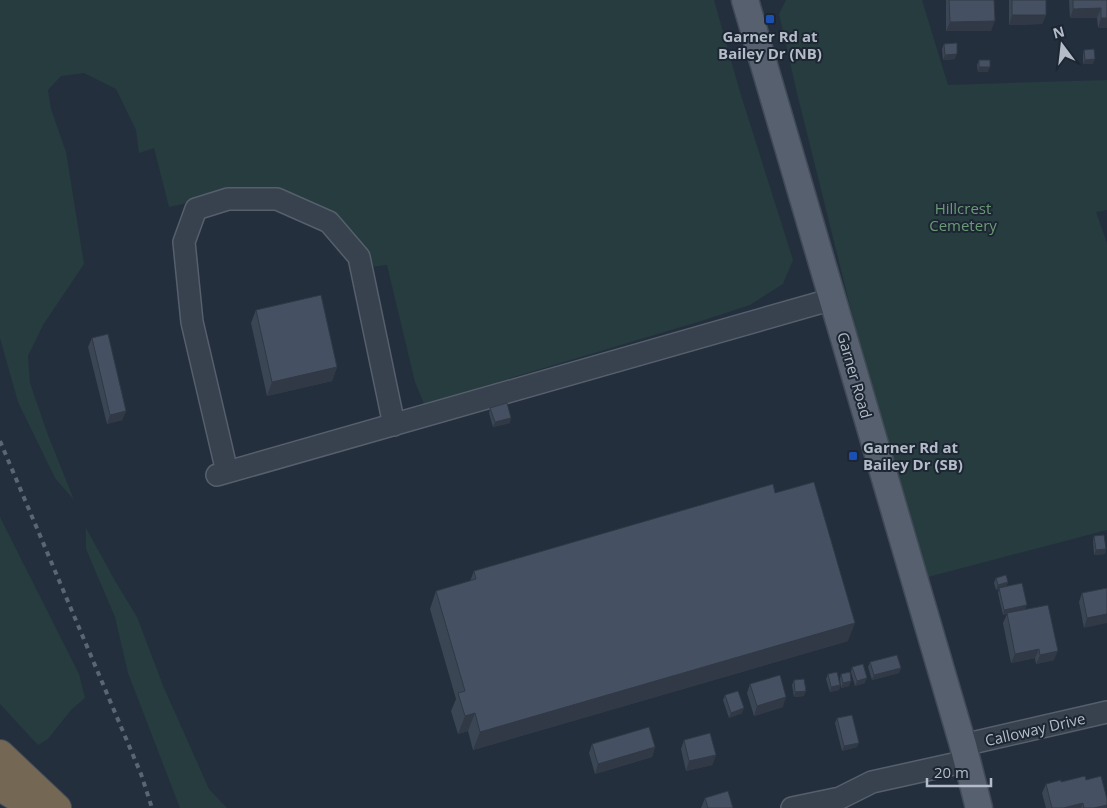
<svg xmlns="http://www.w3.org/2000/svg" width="1107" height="808" viewBox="0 0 1107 808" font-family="'Open Sans',sans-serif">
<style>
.green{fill:#263c3f}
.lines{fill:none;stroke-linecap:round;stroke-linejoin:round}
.minor-casing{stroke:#565f6c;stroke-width:24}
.major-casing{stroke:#414a57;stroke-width:29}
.highway-casing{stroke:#434c59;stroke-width:30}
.minor{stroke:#38414e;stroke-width:21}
.major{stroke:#56606e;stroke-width:26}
.highway{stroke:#746855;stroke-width:28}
.rail{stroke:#5a6575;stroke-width:4;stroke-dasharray:5 5;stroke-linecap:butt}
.wall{fill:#3b4654}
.shaded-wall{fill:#303945}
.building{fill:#455162;stroke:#303945}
.transit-dot{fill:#1a4fb4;stroke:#1d2633;stroke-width:2}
.labels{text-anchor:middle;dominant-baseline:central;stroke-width:4;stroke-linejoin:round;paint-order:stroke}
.poi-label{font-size:15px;font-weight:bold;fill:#b4bcc9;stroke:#1d2633}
.park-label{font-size:15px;fill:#6b9a76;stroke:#1d2633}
.street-label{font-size:15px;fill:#b4bcc9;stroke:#1d2633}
</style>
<rect width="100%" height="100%" fill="#242f3e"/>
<path class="green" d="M0 0H714L740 92 793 260 783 284 750 305 698 322 424 404 415 382 387 265 371 267 361 242 321 208 256 188 169 207 154 148 139 153 136 130 116 89 84 73 61 76 48 90 51 109 66 152 84 264 43 325 28 356 30 383 48 435 74 500 55 478 18 402 0 338Z
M786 0H922L948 85 1107 80V210L1096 212 1107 243V530L928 577 858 338 797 93 779 14Z
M0 517 79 674 85 698 71 710 48 739 38 745 0 704Z
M86 528 114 579 137 617 164 688 209 789 227 808H180L128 673 115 617 86 549Z"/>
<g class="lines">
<defs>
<path id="minor" d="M227 472 192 322 184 242 196 209 228 199H277L329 222 359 257 394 425
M217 475 833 299
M963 745 1107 712
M792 808 840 798 872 782 967 761"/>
<path id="major" d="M745 0 963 745 979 808"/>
<path id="highway" d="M0 754 57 808
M0 787 35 808"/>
</defs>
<use href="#minor" class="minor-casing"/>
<use href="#major" class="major-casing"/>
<use href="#highway" class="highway-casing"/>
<use href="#minor" class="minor"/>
<use href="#major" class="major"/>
<use href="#highway" class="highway"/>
<path class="rail" d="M0 441 141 774 152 808"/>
</g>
<path class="wall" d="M946 0H994L991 31H946Z
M1009 0H1046V15L1042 24 1009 25Z
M1069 0H1107V28H1098L1097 18H1070Z
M944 44 955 59 943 60 942 49Z
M1084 50 1093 64H1083V55Z
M979 60 988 72H978L977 65Z
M256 310 337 367 332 381 267 396 251 323Z
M92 338 126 411 122 420 107 424 88 347Z
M490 408 510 423 493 427 489 413Z
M775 493 848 641 473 750 468 731 458 734 451 711 456 699 430 609 436 591 470 581 474 571Z
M1094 536 1106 549 1105 554 1094 555 1093 541Z
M996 578 1008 582 1006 587 1025 610 1054 660 1036 664 1035 658 1011 663 1003 623 1007 614 1003 615 998 593 999 589 996 590 994 583Z
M1107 588 1084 628 1079 602 1082 593Z
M870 662 901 668 899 673 872 680 868 667Z
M852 667 865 683 855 686 851 672Z
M828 674 840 685 839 690 830 692 826 679Z
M841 674 851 681 849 686 841 688 840 679Z
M794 680 804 696 794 697 792 685Z
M750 684 783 707 754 716 747 693Z
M725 695 742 713 729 718 723 700Z
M837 718 857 747 842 751 835 723Z
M684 740 716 755 712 765 686 771 681 749Z
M592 744 655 747 652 757 595 774 589 753Z
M1086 780 1107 808H1046L1042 793 1046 784Z
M705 798 733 808H701Z"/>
<path class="shaded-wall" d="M1101 8 1097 18H1070L1073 9Z
M1012 15H1046L1042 24 1009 25Z
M1101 18H1107V28H1098Z
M995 21 991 31H946L950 22Z
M957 54 955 59 943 60 945 55Z
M1095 59 1093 64H1083L1085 60Z
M979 67H990L988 72H978Z
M337 367 332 381 267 396 272 382Z
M126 411 122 420 107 424 110 415Z
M511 418 510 423 493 427 495 422Z
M1106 549 1105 554 1094 555 1096 550Z
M1008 582 1006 587 996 590 998 585Z
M1027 605 1025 610 1003 615 1004 610Z
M1107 614V623L1084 628 1087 618Z
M855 623 848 641 473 750 480 732Z
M1039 649 1035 658 1011 663 1015 654Z
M1058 651 1054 660 1036 664 1040 655Z
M901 668 899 673 872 680 874 675Z
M867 678 865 683 855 686 857 681Z
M851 681 849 686 841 688 843 683Z
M840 685 839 690 830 692 831 687Z
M806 691 804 696 794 697 795 692Z
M786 697 783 707 754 716 757 706Z
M744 708 742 713 729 718 731 713Z
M475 713 468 731 458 734 465 716Z
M859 743 857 747 842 751 844 746Z
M655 747 652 757 595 774 598 764Z
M716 755 712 765 686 771 689 761Z
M1083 803 1081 808H1063Z
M1107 805V808H1094Z"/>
<path class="building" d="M949 0H994L995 21 950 22Z
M1012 0H1046V15H1012Z
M1073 0H1107V18H1101V8L1073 9Z
M957 43V54L945 55 944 44Z
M1094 49 1095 59 1085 60 1084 50Z
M979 60H990V67H979Z
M321 295 337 367 272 382 256 310Z
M108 334 126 411 110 415 92 338Z
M507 403 511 418 495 422 490 408Z
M814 482 855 623 480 732 475 713 465 716 458 693 465 691 436 591 476 579 474 571 773 484 775 493Z
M1104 535 1106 549 1096 550 1094 536Z
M1006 575 1008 582 998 585 996 578Z
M1022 583 1027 605 1004 610 999 588Z
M1107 588V614L1087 618 1082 593Z
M1048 605 1058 651 1040 655 1039 649 1015 654 1007 613Z
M897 655 901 668 874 675 870 662Z
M863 664 867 678 857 681 852 667Z
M837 672 840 685 831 687 828 674Z
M850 672 851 681 843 683 841 674Z
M780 675 786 697 757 706 750 684Z
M804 679 806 691 795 692 794 680Z
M738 691 744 708 731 713 725 695Z
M852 715 859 743 844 746 837 718Z
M649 727 655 747 598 764 592 744Z
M710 733 716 755 689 761 684 740Z
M1085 776 1086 780 1101 776 1107 799V805L1094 808H1084L1083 803 1063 808H1052L1046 784 1061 780V782Z
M728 791 733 808H708L705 798Z"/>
<g class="transit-dot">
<rect x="765" y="14" width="10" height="10" rx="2.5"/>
<rect x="848" y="451" width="10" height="10" rx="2.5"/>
</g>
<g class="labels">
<g class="poi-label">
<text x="770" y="36">Garner Rd at<tspan x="770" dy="17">Bailey Dr (NB)</tspan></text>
<text x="863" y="447" text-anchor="start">Garner Rd at<tspan x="863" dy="17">Bailey Dr (SB)</tspan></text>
</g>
<g class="park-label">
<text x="963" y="208">Hillcrest<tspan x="963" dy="17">Cemetery</tspan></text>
</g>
<g class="street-label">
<text transform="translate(855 375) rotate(74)">Garner Road</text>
<text transform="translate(1035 729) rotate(-13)">Calloway Drive</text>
</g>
</g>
<g transform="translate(1062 45) rotate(345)" stroke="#1d2633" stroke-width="4" paint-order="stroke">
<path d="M0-4L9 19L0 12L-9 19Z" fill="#b4bcc9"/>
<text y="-8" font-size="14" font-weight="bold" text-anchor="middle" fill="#b4bcc9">N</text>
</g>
<path d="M927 778v8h64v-8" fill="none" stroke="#b4bcc9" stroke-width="2.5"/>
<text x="934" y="778" font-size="15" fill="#b4bcc9" stroke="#1d2633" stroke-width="4" paint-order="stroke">20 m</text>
</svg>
